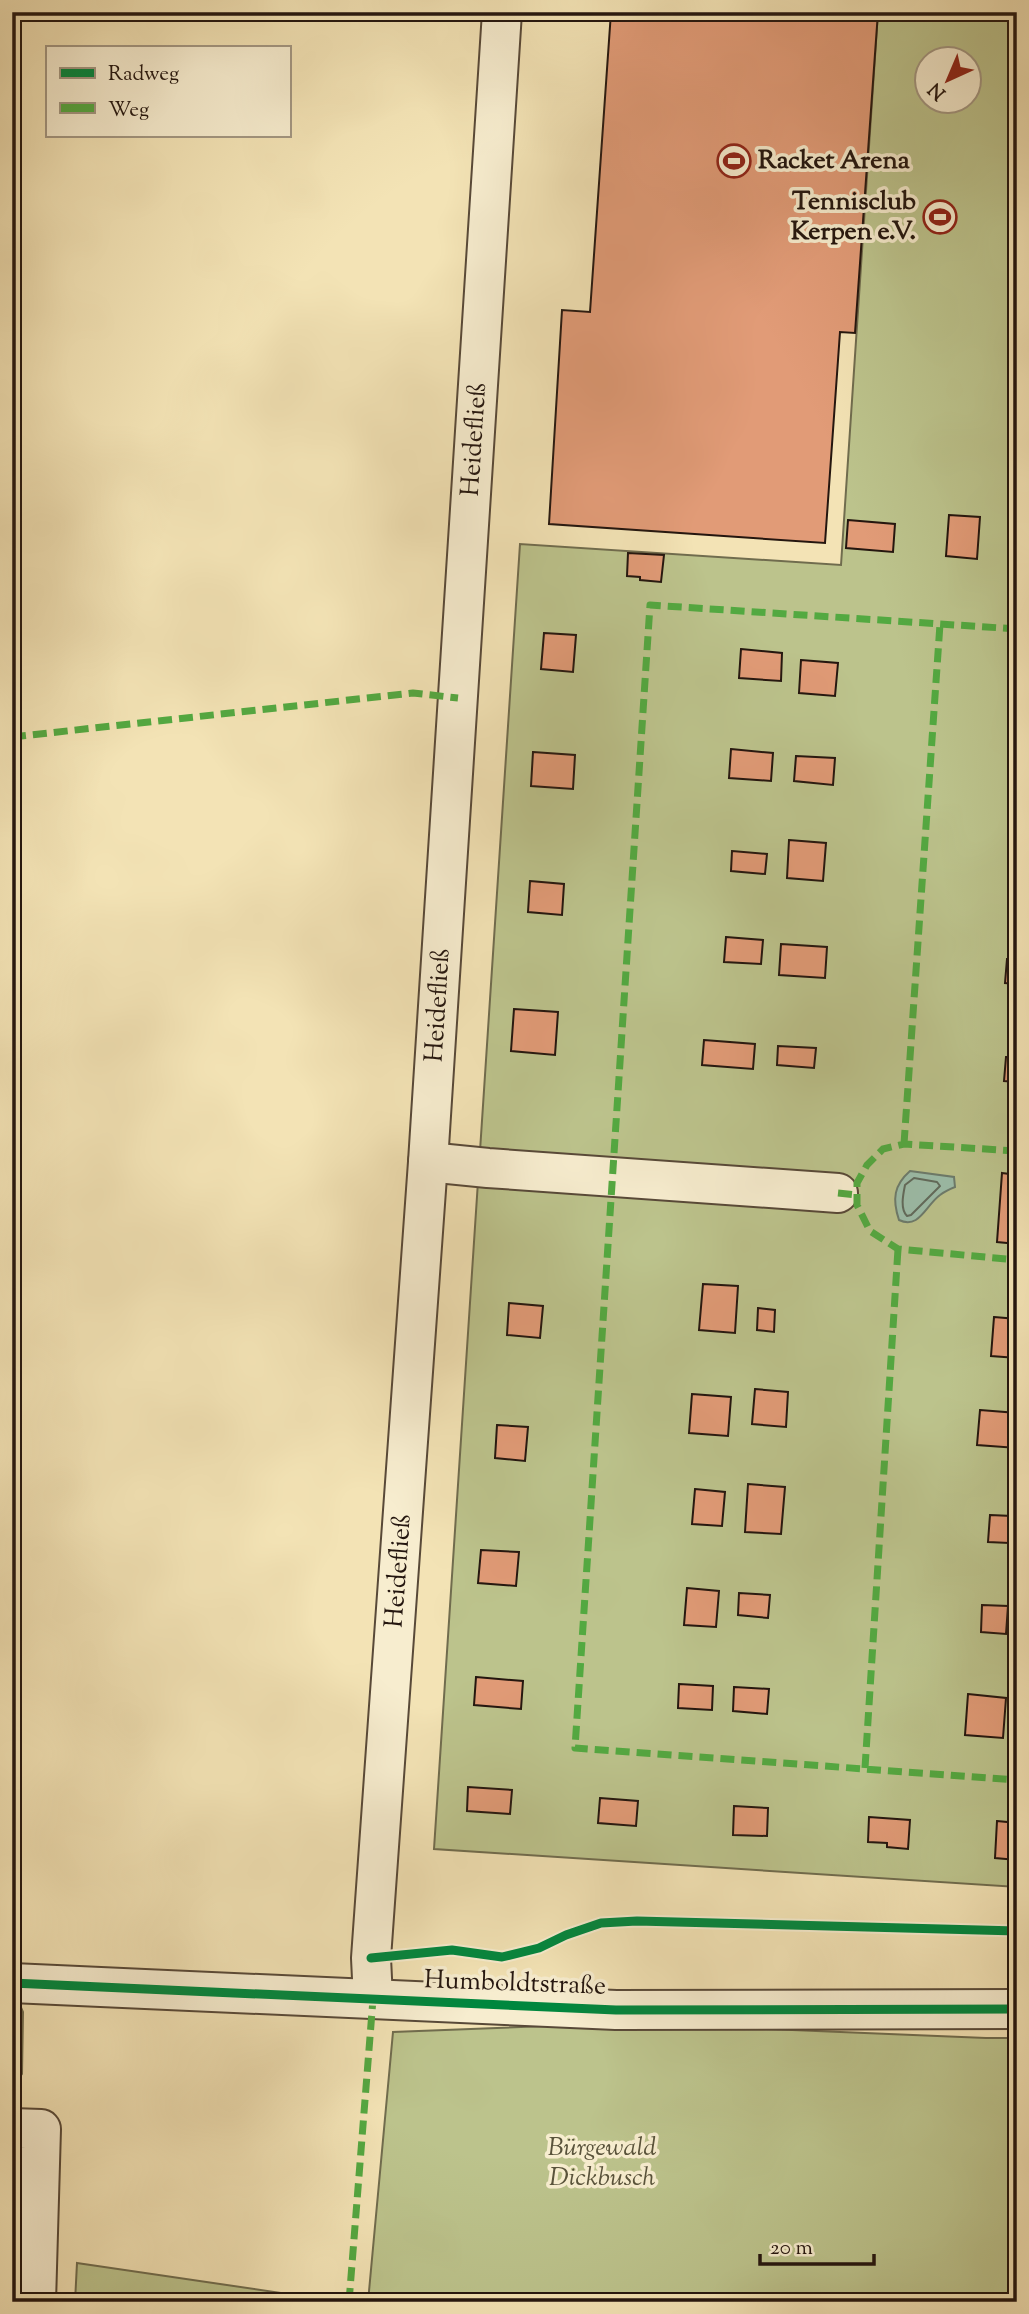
<svg xmlns="http://www.w3.org/2000/svg" width="1029" height="2314" viewBox="0 0 1029 2314" font-family="'Sorts Mill Goudy',serif">
<style>
.green{fill:#bcc38c;stroke:#706c4e;stroke-width:2;fill-rule:evenodd}
.water{fill:#9cbeaa;stroke:#6c7b6c;stroke-width:2}
.lines{fill:none;stroke-linecap:round;stroke-linejoin:round}
.shore{stroke:#606a5c;stroke-width:2}
.building{fill:#e19b77;stroke:#24160f;stroke-width:2}
.minor-casing{stroke:#584938;stroke-width:42}
.minor{stroke:#f7edcf;stroke-width:38}
.quiet{stroke:#53a941;stroke-width:7;stroke-dasharray:14 7;stroke-linecap:butt}
.cycleway-casing{stroke:#f7edcf;stroke-width:13}
.cycleway{stroke:#00873e;stroke-width:9}
.labels{text-anchor:middle;dominant-baseline:central;stroke-width:7;stroke-linejoin:round;paint-order:stroke}
.poi-label{font-size:26px;font-weight:bold;fill:#24160f;stroke:#f7edcf;text-anchor:start}
.street-label{font-size:26px;fill:#24160f;stroke:#f7edcf}
.park-label{font-size:26px;font-style:italic;fill:#59533b;stroke:#f7edcf}
</style>
<rect width="100%" height="100%" fill="#f3e3b5"/>
<filter id="stains"><feTurbulence type="fractalNoise" baseFrequency=".00286" numOctaves="4"/><feColorMatrix values="0 0 0 0 .2 0 0 0 0 .09 0 0 0 0 .02 0 0 0 .5 -.17"/></filter>
<radialGradient id="worn" r=".72"><stop offset=".6" stop-color="#630" stop-opacity="0"/><stop offset="1" stop-color="#630" stop-opacity=".3"/></radialGradient>
<path class="green" d="M878 12H1017V1887L434 1849 520 544 841 565ZM928 60H970V102H928Z
M12 2000 19 2003 23 2012 22 2074 16 2082H12Z
M622 2023 986 2038H1017V2302H368L393 2032Z
M77 2263 295 2295V2302H75Z"/>
<path class="water" d="M910 1171 954 1177 955 1187C950 1189 944 1192 940 1195 926 1205 919 1230 899 1220 892 1199 894 1185 910 1171Z"/>
<g class="lines">
<path class="shore" d="M914 1178 937 1182 940 1186 911 1215 907 1216C900 1209 903 1195 905 1185Z"/>
</g>
<path class="building" d="M611 12H878L855 333 840 332 825 543 549 524 562 310 590 312Z
M949 515 980 517 977 559 946 556Z
M848 520 895 524 893 552 846 548Z
M628 553 664 555 661 582 640 580V577L627 576Z
M544 633 576 635 573 672 541 669Z
M741 649 782 653 781 681 739 678Z
M801 660 838 663 835 696 799 693Z
M731 749 773 753 771 781 729 778Z
M533 752 575 755 573 789 531 786Z
M796 756 835 758 833 785 794 781Z
M789 840 826 843 823 881 787 878Z
M732 851 767 854 765 874 731 871Z
M530 881 564 884 562 915 528 912Z
M726 937 763 940 761 964 724 962Z
M781 944 827 947 825 978 779 975Z
M1007 959 1017 960V984L1005 983Z
M514 1009 558 1012 555 1055 511 1051Z
M704 1040 755 1044 753 1069 702 1065Z
M778 1046 816 1048 814 1068 777 1065Z
M1006 1057H1017V1082L1004 1081Z
M1002 1173 1017 1175V1244L997 1242Z
M703 1284 738 1286 735 1333 699 1330Z
M509 1303 543 1306 540 1338 507 1335Z
M758 1308 775 1310 774 1332 757 1330Z
M994 1317 1017 1319V1358L991 1356Z
M755 1389 788 1392 786 1427 752 1424Z
M692 1394 731 1397 728 1436 689 1433Z
M980 1410 1017 1413V1448L977 1445Z
M497 1425 528 1427 525 1461 495 1458Z
M748 1484 785 1487 781 1534 745 1532Z
M695 1489 725 1492 722 1526 692 1524Z
M990 1515 1012 1516 1009 1543 988 1542Z
M481 1550 519 1552 516 1586 478 1583Z
M687 1588 719 1591 716 1627 684 1625Z
M739 1593 770 1595 768 1618 738 1615Z
M982 1605 1008 1606 1006 1634 981 1632Z
M476 1677 523 1681 521 1709 474 1705Z
M679 1684 713 1686 712 1710 678 1708Z
M734 1687 769 1689 767 1714 733 1711Z
M968 1694 1006 1698 1003 1738 965 1735Z
M468 1787 512 1790 510 1814 467 1811Z
M600 1798 638 1801 636 1826 598 1823Z
M734 1806 768 1808 767 1836 733 1835Z
M869 1817 910 1820 908 1849 887 1847V1843L868 1842Z
M997 1821 1017 1823V1860L995 1858Z"/>
<g class="lines">
<defs>
<g id="minor">
<path d="M428 1162 488 1168 838 1193"/>
<path d="M12 1983 616 2010 1017 2009"/>
<path id="s1" d="M373 1999 371 1958 428 1162 502 12"/>
<path d="M12 2128 41 2129 36 2302"/>
</g>
</defs>
<use href="#minor" class="minor-casing"/>
<use href="#minor" class="minor"/>
<path class="quiet" d="M1017 629 650 605 575 1748 1017 1780
M12 737 413 693 458 698
M904 1144 940 624
M1017 1151 904 1144 883 1149 867 1165 857 1183V1205L870 1231 898 1249 1017 1260
M838 1193 857 1195
M865 1768 898 1249
M349 2302 373 1999"/>
<defs>
<path id="cycleway" d="M371 1958 452 1950 502 1957 539 1948 566 1935 601 1923 637 1921 1017 1931
M12 1983 616 2010 1017 2009"/>
</defs>
<use href="#cycleway" class="cycleway-casing"/>
<use href="#cycleway" class="cycleway"/>
</g>
<defs>
<symbol id="stadium-ring" viewBox="-11 -11 22 22"><circle r="9.5" fill="#f7edcf" stroke="#8f2418" stroke-width="1.5"/><path d="M0-5a6.5 5 0 1 0 0 10a6.5 5 0 1 0 0-10ZM-3.5-1.8h7v3.6h-7Z" fill="#8f2418"/></symbol>
</defs>
<g fill-rule="evenodd">
<use href="#stadium-ring" x="715" y="142" width="38" height="38"/>
<use href="#stadium-ring" x="921" y="198" width="38" height="38"/>
</g>
<g class="labels">
<g class="poi-label">
<text x="758" y="161">Racket Arena</text>
<text x="916" y="202" text-anchor="end">Tennisclub<tspan x="916" dy="30">Kerpen e.V.</tspan></text>
</g>
<g class="street-label">
<text stroke="none"><textPath href="#s1" startOffset="1563">Heidefließ</textPath></text>
<text stroke="none"><textPath href="#s1" startOffset="996">Heidefließ</textPath></text>
<text stroke="none"><textPath href="#s1" startOffset="429">Heidefließ</textPath></text>
<text transform="translate(515 1984) rotate(2)">Humboldtstraße</text>
</g>
<g class="park-label">
<text x="602" y="2148">Bürgewald<tspan x="602" dy="30">Dickbusch</tspan></text>
</g>
</g>
<rect width="1029" height="2314" fill="none" stroke="#f3e3b5" stroke-width="42"/>
<rect x="14" y="14" width="1001" height="2286" fill="none" stroke="#24160f" stroke-width="3.5"/>
<rect x="21" y="21" width="987" height="2272" fill="none" stroke="#24160f" stroke-width="2"/>
<rect x="46" y="46" width="245" height="91" fill="#f7edcf" stroke="#a39782" stroke-width="2"/>
<rect x="60" y="68" width="35" height="10" fill="#00873e" stroke="#a39782" stroke-width="2"/>
<text x="108" y="80" font-size="21" fill="#24160f">Radweg</text>
<rect x="60" y="103" width="35" height="10" fill="#53a941" stroke="#a39782" stroke-width="2"/>
<text x="108" y="116" font-size="21" fill="#24160f">Weg</text>
<g transform="translate(948 80) rotate(224)"><circle r="33" fill="#f7edcf" stroke="#a39782" stroke-width="2"/>
<path d="M0-5L12 26L0 18L-12 26Z" fill="#8f2418"/>
<text y="-10" font-size="19" font-weight="bold" text-anchor="middle" fill="#24160f">N</text>
</g>
<path d="M760 2254v10h114v-10" fill="none" stroke="#24160f" stroke-width="3.5"/>
<text x="770" y="2254" font-size="21" fill="#24160f" stroke="#f7edcf" stroke-width="5" paint-order="stroke">20 m</text>
<rect width="100%" height="100%" filter="url(#stains)"/>
<rect width="100%" height="100%" fill="url(#worn)"/>
</svg>
